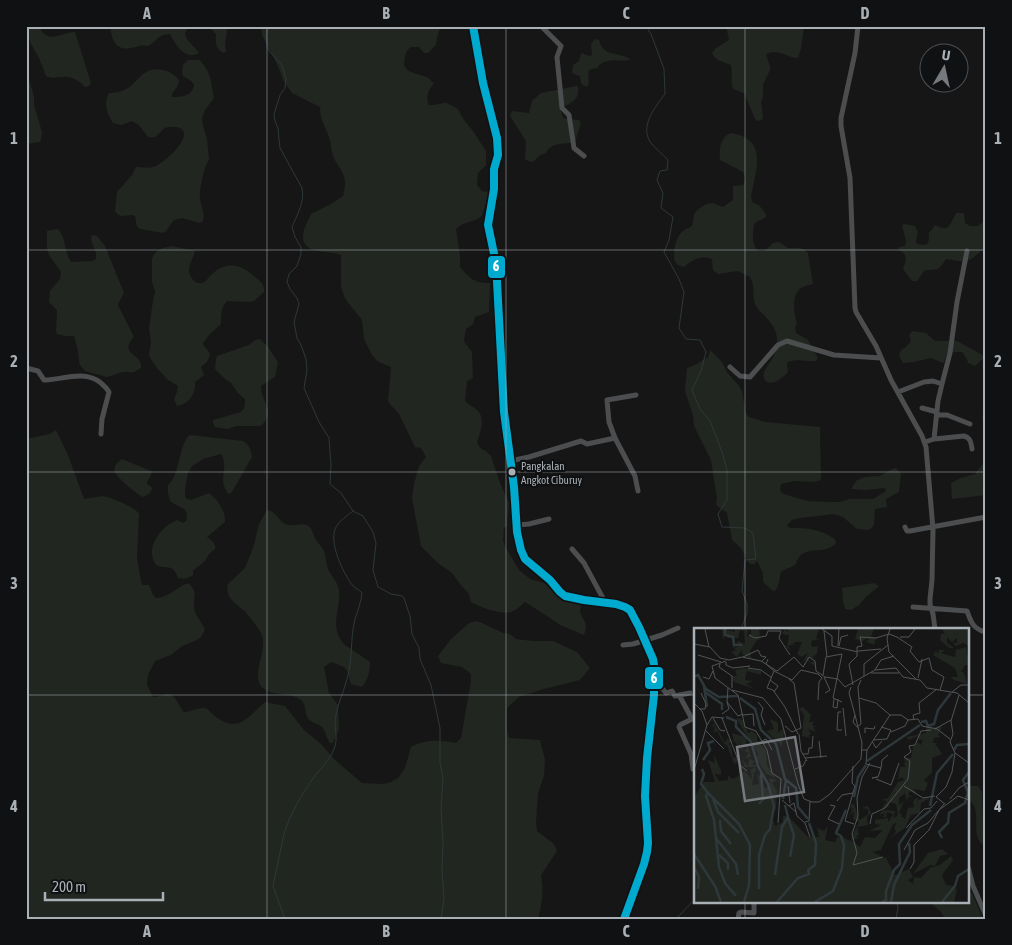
<svg xmlns="http://www.w3.org/2000/svg" width="1012" height="945" viewBox="0 0 1012 945" font-family="'Asap Condensed',sans-serif">
<style>
.green{fill:#212620}
.lines{fill:none;stroke-linecap:round;stroke-linejoin:round}
.stream{stroke:#2e383b;stroke-width:1}
.minor{stroke:#4b4d4f;stroke-width:5}
.bus-1-casing{stroke:#101112;stroke-width:11}
.bus-1{stroke:#00a9ce;stroke-width:8}
.grid{fill:none;stroke:#a9b0b6;stroke-width:1;stroke-opacity:0.55}
.bus-dot{fill:#a9b0b6;stroke:#101112;stroke-width:2}
.labels{text-anchor:middle;dominant-baseline:central;stroke-width:4.5;stroke-linejoin:round;paint-order:stroke}
.bus-label{font-size:11px;fill:#a9b0b6;stroke:#101112;text-anchor:start}
.inset-river{fill:none;stroke:#2e383b;stroke-width:2.5}
.inset-road{fill:none;stroke:#515456;stroke-width:1}
.view{fill:#767a7e;fill-opacity:0.15;stroke:#767a7e;stroke-width:2.5}
.inset-edge{fill:none;stroke:#a9b0b6;stroke-width:2.5}
.line-badge{stroke:#101112;stroke-width:2}
.badge-label{font-size:14px;text-anchor:middle;font-weight:bold;fill:#fff}
.neatline{fill:none;stroke:#a9b0b6;stroke-width:2}
.grid-label{font-size:16px;text-anchor:middle;font-weight:bold;fill:#a9b0b6}
</style>
<rect width="100%" height="100%" fill="#161616"/>
<path class="green" d="M26 26H39C48 46 61 32 75 32L91 83 89 86 85 87C79 81 72 76 63 77 56 77 52 79 46 76L39 58 30 42Z
M110 26H225L227 30 225 45 226 52 223 53C216 49 215 42 216 34L211 29C205 28 181 23 186 37 187 41 196 48 199 53 185 61 175 44 170 34 156 35 158 41 148 46 140 45 140 46 132 48 115 51 112 40 110 26Z
M261 26H439L440 28 437 38 436 45 428 53H424L419 47H411C407 50 406 52 405 57 400 74 417 72 428 78 430 79 432 82 434 83 429 89 425 97 429 105H433L444 103H447L458 109 464 120 473 131 486 151V165L478 173 477 185 482 191 489 192 482 216C474 223 463 221 456 229L460 256V267C471 279 473 283 490 283L489 312 475 317 473 324 466 329 464 340 465 343 472 352 473 378 467 381 465 401C469 405 476 408 479 412 485 421 480 433 477 442L480 448 486 451 491 456 500 483 509 503 507 526 504 528 503 541 506 548 519 570 530 579 544 583 557 595 581 603 580 611C583 622 589 622 584 635L560 625 550 618 525 602C521 606 516 610 511 612 502 615 479 607 471 602L469 594 460 584 452 573 438 563 421 546 412 498 414 484 419 466 426 457 421 448 415 447 399 414 390 404 388 401 391 367 377 361 372 355 364 339 362 320 346 300 343 293 341 286V255C330 250 302 255 303 236 303 229 308 221 311 214L331 204 343 196C349 174 341 174 333 156 331 150 331 143 329 137 325 126 320 120 320 107L292 93 283 80 278 66 262 35Z
M726 26H804L801 49 798 58C787 58 776 47 766 55L770 66V70L763 85V95L761 103 763 116 762 120 758 121 755 119 744 93 733 89C730 79 733 75 731 65 724 62 715 61 712 53L716 48 729 40Z
M595 39 599 40C600 43 601 46 603 48 609 56 623 53 631 60 618 62 611 57 599 65L598 68 592 69 589 70C587 76 590 81 588 86H584L581 83 580 76 576 75 572 73 573 65 579 61 581 54 582 53 589 56 592 55 591 44Z
M188 60H200C211 73 211 81 214 98L205 110 202 118 203 126 207 139 209 160C204 166 199 190 200 198 201 206 205 214 203 221L200 223 182 218 174 220 166 231 163 233 140 229 137 227 135 216 132 215 121 216 117 214 115 211 117 192 132 175 136 167C143 167 150 169 156 166 164 163 195 136 180 128 177 127 176 127 172 127 169 127 167 127 165 128 158 132 159 139 148 137L139 125 132 121 121 125 113 123C107 114 103 103 109 93 115 93 122 92 128 88 133 85 136 80 140 77 151 65 169 68 179 80 179 86 175 89 172 94V97C182 97 192 96 194 85L191 81 183 76 182 72 183 65Z
M26 78 29 79 34 97V105L42 132 41 139 40 142 26 144Z
M577 86 578 87C580 101 570 103 560 108L563 118 567 119 579 120 581 123 575 142C565 145 552 141 546 153L540 155 533 162 528 161 525 159 526 141 510 116 512 111 529 113 532 101 541 93Z
M730 133C735 133 738 135 742 136 767 146 754 177 751 197L752 202 759 205 766 214V217C762 220 758 220 754 224 753 234 751 243 758 251H765L773 243 779 242 788 248H800L803 249 808 253 813 284C809 285 800 287 798 291 792 298 794 315 797 324L795 327 796 333 808 340 818 358 816 361C806 362 798 358 788 362L787 365 788 372C784 377 771 388 765 380 759 372 773 361 775 353 776 350 776 348 777 345 778 331 773 325 764 315 761 312 758 310 756 306 751 297 756 286 750 277L738 271 718 274 713 270 712 259C701 255 692 260 684 267 681 266 676 265 675 261 672 253 676 236 683 231 686 228 690 229 692 225 694 221 693 216 695 213 698 208 707 203 712 203 716 203 719 206 723 207L733 200V186L743 185C746 181 746 177 743 172L720 160C719 150 720 138 730 133Z
M956 213H964L965 223 970 226H978L984 221H986V252L981 251C967 264 965 262 946 259 936 274 939 267 924 271L917 281H912L903 269C907 259 908 255 898 249L899 247 905 246 906 241 902 225 905 224 915 226 918 232 916 241 917 244 925 245C931 242 928 238 929 233L935 225C949 233 950 225 956 213Z
M58 229C66 238 64 251 71 262L92 261 96 259V253L91 240 92 235 97 236 105 246 124 293 119 302 118 305 134 337C132 339 130 341 129 344 126 353 135 354 139 360 141 363 141 365 141 368L134 372H123L107 377 85 371 80 365 79 361 78 351 74 336H65L57 334 56 330 57 310 49 302 50 291 60 279 61 272 49 255 47 248V231Z
M172 246 195 251C194 257 190 262 189 269 189 277 196 287 204 282 207 281 209 276 212 274 226 261 241 264 254 276 260 281 265 284 264 292L254 301 250 302 227 301C221 308 221 314 221 324L210 334 203 343C204 348 209 349 210 355L207 362 201 367 204 375 195 382C196 393 189 405 177 406L174 399 177 392 178 386 168 380 157 368 150 358 149 354 151 342 149 329 152 307 155 291 152 282V259C155 249 163 248 172 246Z
M912 331 926 333 935 341H957L986 357V359L981 360 975 366 968 363 967 359 962 352H948L944 362 943 363 931 358 914 362 903 363 899 355 901 350 906 347 911 341 909 335Z
M260 339 268 347 278 362 275 377 261 386C261 404 277 410 261 426H237L227 429 215 427 213 423V420L241 412C245 408 245 405 245 399L238 393 231 383 224 378 215 369 216 359 217 356 249 345 255 340Z
M710 350 722 362 727 372 739 386 742 392 746 414 749 417 765 422 820 427 821 480 814 482 795 481 781 484 780 489 781 492 784 494 807 501 831 502H839L850 499H873L886 491 885 488 866 490 851 489 857 480 865 477 880 476 890 470 896 468 901 474 899 492 886 499 887 507 875 509 874 525 869 530 857 529 843 517 834 514 800 518 792 520 787 525 790 528C808 528 820 529 835 539L836 543C825 557 802 542 796 564 791 568 786 568 781 572 780 578 779 584 776 590L773 591 764 583 763 580V573L757 561 754 564H751L748 562 741 548 732 540 727 513 716 505 717 498 711 460 694 426 693 415 685 391 687 368 697 364 708 357Z
M982 415H986V495L952 499 951 483 961 478 975 474 985 461 984 429Z
M56 430 68 455 84 499 103 496 107 497C115 499 136 508 139 514L137 557 141 582 143 585H149L153 595 156 598C168 598 177 587 188 583 199 593 193 595 194 606 194 614 202 623 205 629L201 637 195 641 182 646 171 655 155 661 148 675 147 685 153 697C158 697 161 695 166 694 176 693 179 707 184 712 190 712 197 708 203 708 209 708 211 714 216 717 240 734 248 716 265 702L285 706 304 730 322 745 334 759 362 783 384 784 391 782 398 778 405 768 411 747C425 739 441 740 456 743L461 738 471 681V674L462 667 441 663 438 656 451 639 468 624 475 621 482 623 503 633 510 634 516 639 533 641H553L577 652 590 668 580 680 544 689 519 697 507 708V731L509 738 540 740 545 760 544 776 538 793 536 823 537 831 554 844 557 851 541 875C544 890 542 904 538 919H26V439L50 434Z
M190 435 243 441C249 445 251 449 252 457L232 492 229 494C216 481 230 468 221 454L203 459 192 466 188 473 185 488V496L187 499 191 500 209 493C217 499 226 511 225 522L207 537C212 541 216 543 215 549L209 554 205 561 195 569 193 571V575C188 578 185 580 178 578 173 563 168 570 156 565 144 548 161 526 177 520L183 523 186 521C190 507 179 508 170 501L168 493V485C180 476 179 442 190 435Z
M122 459 151 471 152 472 150 477 147 482 148 485 153 488 149 494 143 497C138 495 117 478 115 472 114 469 115 467 116 464Z
M267 510C277 511 278 522 288 525 294 526 302 523 307 525 312 527 313 534 315 538 317 543 322 546 324 551 326 557 326 563 328 569 331 576 338 582 339 590 341 610 328 628 345 645L370 662C370 671 368 680 362 687L351 684C345 666 350 669 331 662L324 667 329 693 338 705 339 728 333 743H330C326 738 326 730 321 726 316 723 311 723 308 718 304 713 307 705 301 700 290 691 271 698 261 686 251 672 269 650 261 633 257 627 252 619 247 614 239 604 224 600 228 584L245 568 254 545 259 524Z
M874 583 879 586 866 597 859 605 851 610 845 609 843 602 842 588Z
M968 786H978L982 792 983 818 986 829V847C985 846 981 843 980 842 971 829 983 809 968 799Z
M968 893H972L983 919H945L941 912 928 901H968Z"/>
<g class="lines">
<path class="stream" d="M268 26 266 35 267 46 269 51 282 65 286 79 285 88 280 95 274 114 275 121 278 128 279 140 280 148 302 188C305 202 297 215 292 227L295 237 301 247V254L297 266 289 274 287 282 290 289 297 298 299 304 294 322 297 338 301 345 306 359 307 370 304 388 319 422 329 438 331 465 330 484 341 493 353 511 363 516 373 532 376 543 373 570 378 587 391 594 402 596 404 598 410 616 412 634 419 648 420 659 431 685 437 714 440 728V763L443 778 441 809 443 841 442 870 444 899 441 919
M646 26 651 34 664 69 665 94C655 107 639 127 651 143 656 149 662 154 668 160L667 170 660 171 657 180 663 193 661 208 673 217 669 240 664 252 679 279 684 292 679 328 686 339 700 340 706 352 701 371 692 390 700 409 710 421 722 452 727 470V500L718 514 722 527 745 528 753 533 756 559 745 560 742 591 747 604V613L741 629
M285 919 273 886 284 834C290 814 302 794 314 777 321 768 330 760 334 749 339 738 333 727 336 715 338 703 344 691 347 679 353 660 350 638 355 619 358 610 361 602 362 593 359 589 356 589 353 586 343 573 328 542 336 527 340 520 347 516 353 511
M676 919 696 898
M896 919 898 908 897 901"/>
<path class="minor" d="M473 26 483 83 497 138 498 155 494 169V189L488 225 496 263 504 412 514 487 517 532 521 550 525 559 550 580 560 592 565 596 584 600 616 604 625 607 630 610 639 627 653 659 654 665V695L647 758 645 796 648 843 647 852 644 864 624 919
M541 26 561 46 557 57 562 108 569 115 574 148 584 156
M858 26 855 53 841 118V126L850 178 855 308 856 312 876 346 891 380 922 436 926 447 933 529 932 580 930 599V604L933 614 935 629
M730 367 740 376 750 377 778 345 787 341 834 355 881 358
M26 368 38 371 44 380H46C64 379 85 370 101 383 104 386 107 388 109 392L102 419 101 434
M942 384 950 353 957 302 967 251
M898 392 924 382 933 381 942 384 938 401 934 439
M922 408 937 412
M937 415H947L970 424
M615 438 609 422 607 400 636 395
M925 442 934 439 964 436C971 438 971 443 972 449
M510 461 529 457 581 441 587 444 615 438 635 476 638 491
M517 525 529 524 549 519
M905 527 907 531H910L986 517
M572 549 584 563 605 602
M913 607 967 611C971 622 973 629 986 632
M623 645 633 644 662 635 678 628
M654 686 661 687 666 693 672 691 675 696 690 693
M679 695 692 719 680 725 679 727 691 754 693 769
M968 867 973 886 986 916
M738 919 739 913 741 912 754 913V901"/>
<defs>
<path id="bus-1" d="M473 26 483 83 497 138 498 155 494 169V189L488 225 496 263 504 412 514 487 517 532 521 550 525 559 550 580 560 592 565 596 584 600 616 604 625 607 630 610 639 627 653 659 654 665V695L647 758 645 796 648 843 647 852 644 864 624 919"/>
</defs>
<use href="#bus-1" class="bus-1-casing"/>
<use href="#bus-1" class="bus-1"/>
</g>
<path class="grid" d="M267 26V919M506 26V919M745 26V629M26 250H986M26 472H986M26 695H696M968 695H986M745 901V919"/>
<circle class="bus-dot" cx="512" cy="472" r="4.5"/>
<g class="labels">
<g class="bus-label">
<text x="521" y="466">Pangkalan<tspan x="521" dy="14">Angkot Ciburuy</tspan></text>
</g>
</g>
<g transform="translate(694 628)">
<rect width="275" height="275" fill="#161616"/>
<path d="M28 1 41 4V1H54L53 9 57 5V1H65L66 8 63 9 67 11 63 12 56 23 57 31 48 26V22L43 29 37 24 42 22 39 19 40 16 41 20 47 18 42 16 44 13 51 16 50 3 46 2 44 10H34L31 6 29 13ZM91 1 94 5 93 1H125L122 10 126 11 117 13 118 19 124 18 123 25 118 30 114 28 116 34H121L120 38 112 31 108 35 114 25 108 29 103 26 108 14H100V20L99 16 94 18 96 21 93 20 95 7 88 6ZM164 1H180L177 8 182 10 180 17 171 13 175 12 173 10 169 13 161 11ZM248 1H275V18L269 15 262 18 259 15H263V10L258 14 253 9V15L260 20H255L246 12 247 6H251ZM272 19 275 37H271L268 43 264 42 270 45 273 56 260 52 257 49H264L261 40 239 27 242 23 244 26 245 22H251L247 25 261 29 262 22ZM49 40 67 43V47L53 43 52 46 51 52 59 53 52 56 61 61 40 54 38 48H43L41 42ZM109 79 117 87 115 94H120L118 97 123 99H119L122 104 114 101 117 106 114 108 119 110 108 108 110 87 105 81ZM42 90 49 92 54 105 58 103 63 107V112L72 123 73 137 82 150 72 146 62 130 64 126ZM18 91 31 115 33 111 40 113 38 105 51 109 57 129 51 130 55 125 50 123 54 120 47 117 43 109 49 123 40 113 34 116 37 117 39 130 44 129V134L40 136 33 117 30 116 23 103 20 105 21 98 17 99 20 96ZM76 91 84 95V105L88 101 90 104 88 118 72 103 80 101ZM232 95 239 99H248L244 107 247 109 240 110 239 115H243L241 119 243 118 248 126 238 130V145L230 152 234 155 231 163 220 161 223 166 216 163 214 167 219 169H214L213 173 211 165 205 170V177L210 173 205 186 208 185 207 188 211 191 214 180 220 179 219 173 224 169 223 180 224 172 235 169 234 175V171L227 175 226 185 217 187 211 200 195 211 202 204 200 199 203 195 199 196 187 222 179 224 190 230 197 228 192 230 201 247 215 241 219 249 214 252 219 256 220 249 227 250 236 240 246 237 257 228 259 232 248 247 252 257 260 258 263 262 260 274H0V169L10 154H21L14 132 21 135 20 129V126L27 143V147L21 146 25 153 34 152V147L38 151 43 149 50 143 58 151 57 142 61 139H51L48 131 54 138 55 131 61 133 58 137H62L61 145 58 144 60 146 58 157 65 156 63 145 70 153 68 154 71 160 76 157 75 150 83 152 78 155 83 163 82 181 78 188 81 198 89 194V188H94L114 209H125L123 200 130 203 134 198 131 212 141 214 143 209H149L156 213 165 194 159 191 160 183 155 189 159 180 156 181 157 176H160L165 192 174 187V181L167 180 174 178 177 185 173 189 174 197 163 199 165 207 162 208 165 210 157 212 166 219 171 209 181 210 189 202 175 203 187 197 181 196V192L194 190V194L197 190 199 186 193 184 192 189H189L191 185 185 187 189 182 201 183 199 191 204 187 202 176 194 174 195 179 191 180H188L193 173 187 172 194 170 204 154 211 152 207 149 204 152 206 139H211L210 133 213 135 209 130H217L219 119 224 114 227 117 229 111 225 112 224 108 215 112 212 109 232 105ZM248 221 254 226 246 228 241 238 236 237 219 246 234 225Z" fill="#212620"/>
<path class="inset-river" d="M31 1V7L39 9 40 17H48M0 49 4 47 12 61 25 69 44 68M10 58 13 79M11 64 28 76V82M46 70 61 81 67 102 82 116 91 151 102 160 104 179 114 191M32 89 42 93V99L57 114 64 138 74 156 80 178 76 201 71 207 65 227V261M227 94 232 93 234 98 240 96 244 82 257 65M260 122 263 117 275 116M9 132 16 122 14 115 20 113M173 133 226 97M8 141 10 146 7 156 14 165 12 168 20 192 25 239 31 255 42 268M15 166 45 196 56 217 55 257 50 274M160 169 164 149 172 137M19 171 24 184 45 205M89 171 92 152M65 176 69 171 67 145M236 178 243 145 259 126M94 190 100 207 96 229M26 192 27 203 37 216M22 210 42 236 44 247M248 210 245 204 254 195 255 185 271 175 274 164 269 152 275 144M0 226 21 258 27 274M25 227 34 235V242M0 239 5 249 4 261M81 247 88 199 94 189 91 177M83 274 104 250 115 246 114 242 121 237 122 215 115 195M121 274 139 263 148 240 150 217 147 208 142 205 152 182M188 274 192 272V263L200 242 206 236 205 216 218 197 237 182M197 274 200 257 216 224 215 215M248 274 261 258 264 248 275 241"/>
<path class="inset-road" d="M11 1 15 19M128 1 138 8V18L164 24M196 1 193 10 195 24 223 52M130 3 133 29M55 7 61 10 72 8 74 3H87L85 10 96 27M206 9H215L221 1M0 16 16 19 26 30M144 18 145 1M145 18 147 9 154 7M164 23 187 21M148 26 139 70 148 74M4 27 27 34M49 29 64 22 67 28 72 29 68 33M26 30 35 32 48 29 67 33 83 43 100 29 109 39 115 29 121 33 122 43 131 49 144 51 151 59 181 42 202 40 209 49 226 52 233 60 263 65 275 75M74 31 72 36 80 43 73 60 79 62 91 79 104 106M32 33 18 38 21 50 44 67 51 99 62 103 73 122 78 145 87 151 84 195M32 34V37L39 40 56 38M225 34 235 30 238 42 250 49 246 62M26 36 25 39 38 48V60M54 40 67 42 78 50M181 42 187 32 200 28M80 43 98 52 107 42 124 46M177 45H205M129 47 132 29 148 26M170 48V36L194 17M9 49 15 51 19 43M130 49 136 62 131 65M224 50 228 31M76 52 84 58 80 64M159 57 155 36 163 28V19L168 18 166 9 182 10 195 6 203 9 218 19 216 23 225 34M157 59 155 65 161 87 159 94 164 100M34 60 33 74 44 88 49 86M38 62 69 70 87 91 104 156 110 171 118 174H125L136 166 167 131 168 115 161 87M258 64 267 57H275M165 70 182 75 196 87M140 71 139 79 143 80 144 71M124 72 125 54 128 50 124 46M64 74 69 80 67 87 71 97M0 75 8 83 13 97 0 142M149 80 152 108M5 81H11L12 76 7 65M147 84H144L143 102H148M28 86 35 81 33 74M49 87 59 86 60 98M19 90 26 102 31 103M28 90 46 137 53 143M220 92 219 87 226 85 225 75 243 61M13 97 18 89 30 90M91 98 98 104 107 100 100 55 95 51M164 98 167 96 164 59 167 52M241 101 257 92M12 103 30 121M197 104 211 98 214 92M171 105V100L180 101 181 98M105 106 107 123 113 133M179 112 193 111 197 102 187 99M68 113 72 111 78 122M125 113 127 130M178 113 182 120 188 113M168 122H173L196 87H207L214 92 224 91 228 98 243 101 256 111M173 122 172 136 187 140 184 149 178 150 183 149M261 125 275 135M109 126H114L115 120H118L119 108M111 130 133 128M159 138 158 155 161 158 151 193 160 196M187 140 188 132 194 127M101 141 109 138 112 132M182 151 197 157 205 135M94 158 96 175M210 158 229 170 241 168M256 171 265 160 275 154M88 172 102 184M143 173 148 167 159 165M251 176 242 169 252 159 258 144 261 125 256 114 259 106 257 93 265 67M136 177 141 178 134 191 145 196M95 178 100 175 103 188 111 195 116 209M111 194 115 193 116 173M176 196 178 186 191 180 214 151 216 133 210 129 217 124 215 118 221 117 227 103 237 102M212 200 230 181 237 180 243 173M210 222 221 202 234 195 250 176M159 237 163 225 158 206 164 188 163 170 168 149 176 135M159 237 189 229M216 241 220 234V217L235 202 245 182 264 168 275 172"/>
<path class="view" d="M101 109 110 164 51 173 43 119Z"/>
<rect width="275" height="275" class="inset-edge"/>
</g>
<g class="line-badge">
<rect x="487" y="255" width="19" height="24" rx="5" fill="#00a9ce"/>
<rect x="644" y="666" width="20" height="24" rx="5" fill="#00a9ce"/>
</g>
<g class="badge-label">
<text x="496" y="271">6</text>
<text x="654" y="683">6</text>
</g>
<rect width="1012" height="945" fill="none" stroke="#101112" stroke-width="55"/>
<g transform="translate(944 68) rotate(9)"><circle r="24" fill="#101112" stroke="#4d5154"/>
<path d="M0-4L9 19L0 12L-9 19Z" fill="#767a7e"/>
<text y="-8" font-size="14" font-weight="bold" text-anchor="middle" fill="#a9b0b6">U</text>
</g>
<path d="M45 892v8h118v-8" fill="none" stroke="#a9b0b6" stroke-width="2.5"/>
<text x="52" y="892" font-size="15" fill="#a9b0b6" stroke="#101112" stroke-width="4" paint-order="stroke">200 m</text>
<rect x="28" y="28" width="956" height="890" class="neatline"/>
<g class="grid-label">
<text x="147" y="19">A</text>
<text x="386" y="19">B</text>
<text x="626" y="19">C</text>
<text x="865" y="19">D</text>
<text x="14" y="144">1</text>
<text x="998" y="144">1</text>
<text x="14" y="367">2</text>
<text x="998" y="367">2</text>
<text x="14" y="589">3</text>
<text x="998" y="589">3</text>
<text x="14" y="812">4</text>
<text x="998" y="812">4</text>
<text x="147" y="937">A</text>
<text x="386" y="937">B</text>
<text x="626" y="937">C</text>
<text x="865" y="937">D</text>
</g>
</svg>
